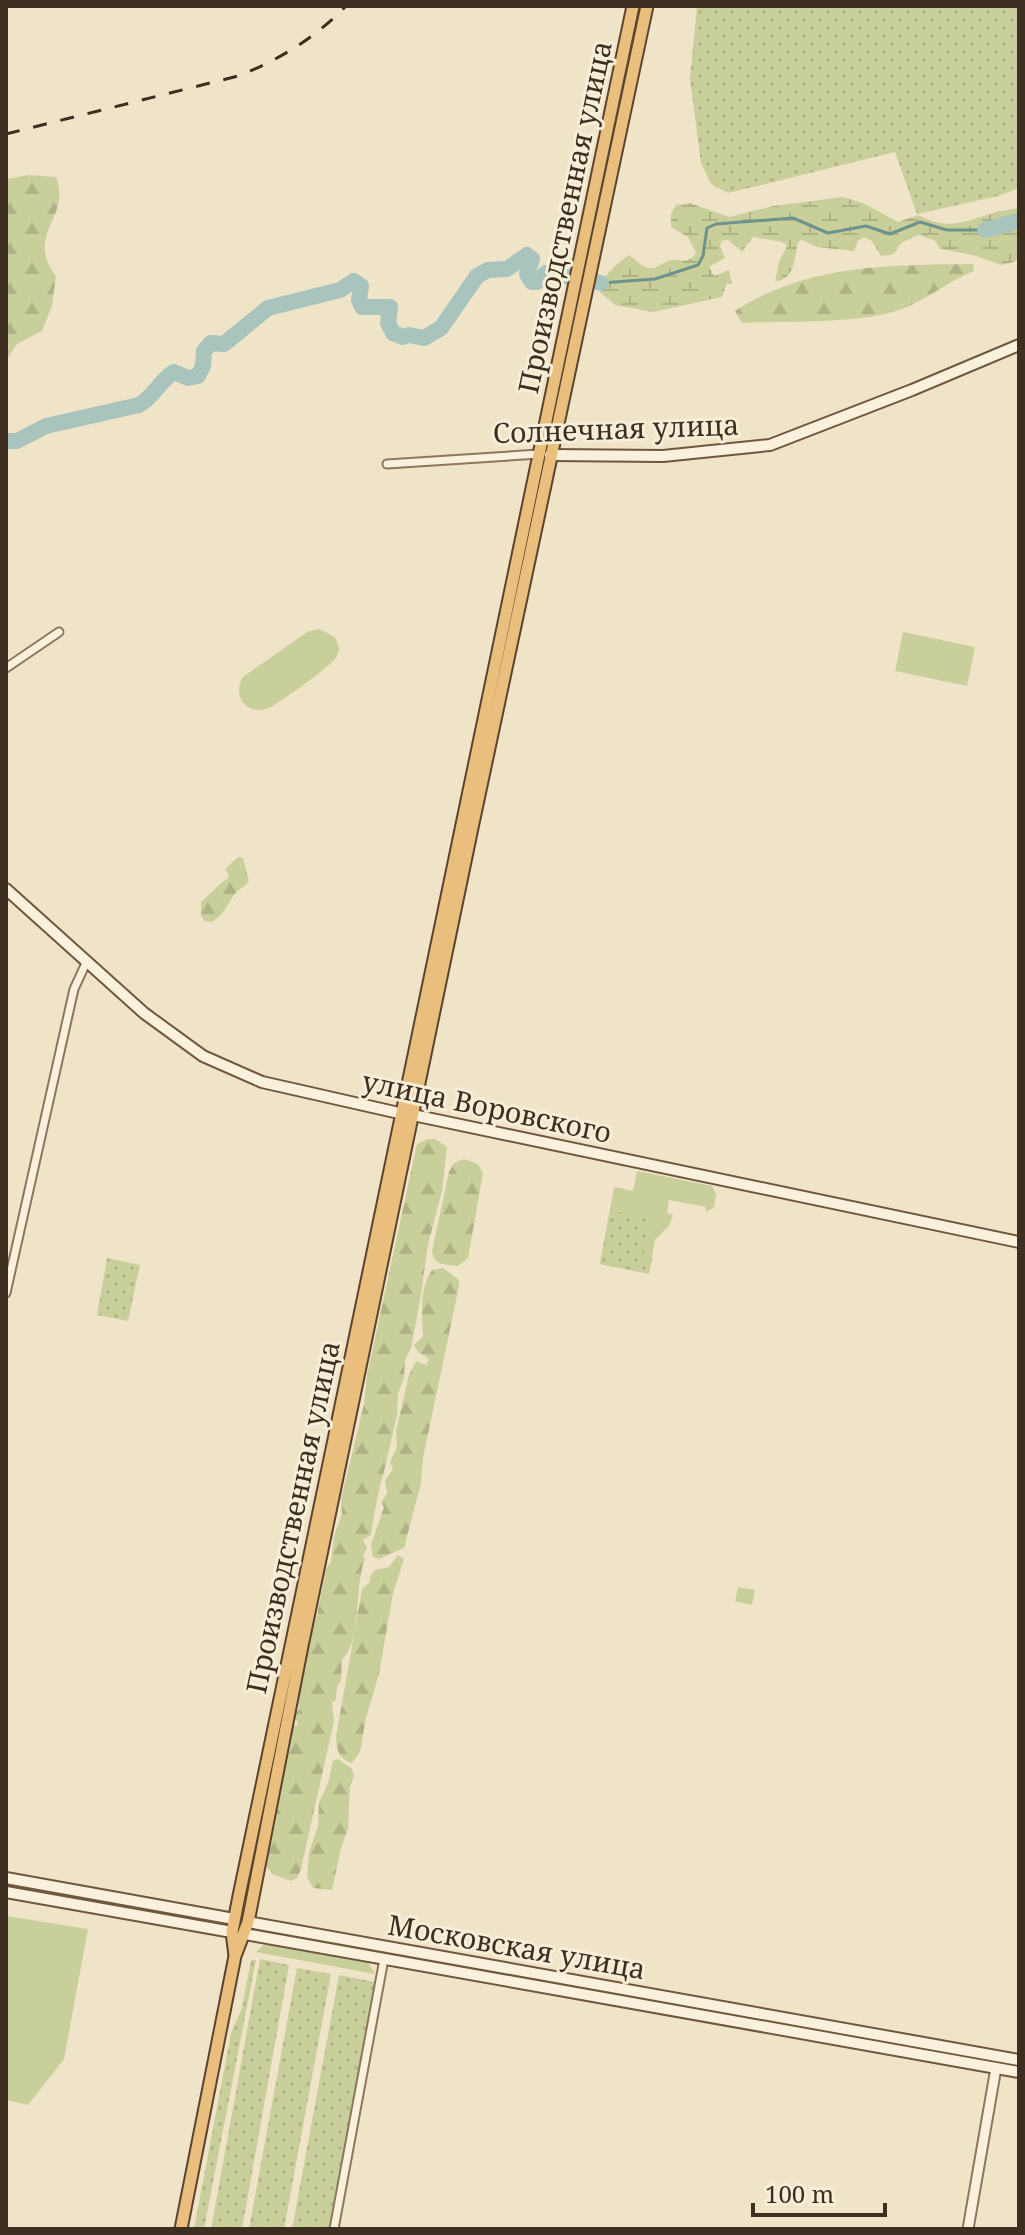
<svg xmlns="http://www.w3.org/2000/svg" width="1025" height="2235" viewBox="0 0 1025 2235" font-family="'Noto Serif',serif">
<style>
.grass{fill:#c9cf9b}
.forest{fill:url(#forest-firs)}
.wetland{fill:url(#wetland-marsh)}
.park{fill:url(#park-dots)}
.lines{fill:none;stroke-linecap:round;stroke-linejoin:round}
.stream{stroke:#6f938a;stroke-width:3}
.river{stroke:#a9c4bc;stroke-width:16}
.minor-casing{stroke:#8d765c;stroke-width:11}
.tertiary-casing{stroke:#8d765c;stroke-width:13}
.secondary-casing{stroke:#6f573f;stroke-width:14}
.trunk-casing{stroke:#5b4430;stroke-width:15}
.minor{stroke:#faf1dc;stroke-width:7}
.tertiary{stroke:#faf1dc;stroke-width:9}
.secondary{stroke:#faf1dc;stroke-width:10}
.trunk{stroke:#eabe7c;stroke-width:11}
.rail{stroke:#3d2e20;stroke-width:3;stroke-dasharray:14 14;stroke-linecap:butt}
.labels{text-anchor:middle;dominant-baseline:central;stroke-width:6;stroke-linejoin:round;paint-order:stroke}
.street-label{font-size:28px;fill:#3d2e20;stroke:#f7eed8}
</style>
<defs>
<pattern id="forest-firs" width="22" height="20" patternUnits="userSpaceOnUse" patternTransform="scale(2)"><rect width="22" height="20" fill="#c9cf9b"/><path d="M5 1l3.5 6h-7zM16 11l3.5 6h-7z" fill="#aeb285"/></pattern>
<pattern id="wetland-marsh" width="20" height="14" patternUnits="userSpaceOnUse" patternTransform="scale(2)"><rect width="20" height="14" fill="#c9cf9b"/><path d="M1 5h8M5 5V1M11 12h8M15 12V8" fill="none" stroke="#aeb285"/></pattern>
<pattern id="park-dots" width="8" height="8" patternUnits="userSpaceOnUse" patternTransform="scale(2)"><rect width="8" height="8" fill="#c9cf9b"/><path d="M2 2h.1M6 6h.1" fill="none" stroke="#aeb285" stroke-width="1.8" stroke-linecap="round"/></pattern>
</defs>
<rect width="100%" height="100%" fill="#f0e4c8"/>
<path class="grass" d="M319 629 335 637 339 648C338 653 338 655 335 659 328 668 279 703 269 708 247 717 231 695 243 677L307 632Z
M903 632 975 647 967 686 895 671Z
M637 1171 712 1186 716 1194 714 1208 705 1212 706 1207 669 1200 667 1213 673 1215 669 1226 655 1240 649 1274 600 1264 614 1187 633 1191Z
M738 1587 755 1590 752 1605 735 1601Z
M6 1916 88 1929 64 2059 28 2105 6 2100Z
M274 1944 364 1961 369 1964 375 1974 256 1952 264 1945Z"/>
<path class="forest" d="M29 175 56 177C72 218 24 234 56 276L52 306 42 331 17 344 6 360V179Z
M973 264 974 271C949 281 928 299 902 309 862 324 786 321 742 323L735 311C806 264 892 265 973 264Z
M238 857 243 858 249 881C245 887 238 889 234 895 227 906 223 915 212 922L205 921 201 916V902C205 898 225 879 228 878L229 875 225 869Z
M427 1139H435L447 1147 442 1191 428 1244 420 1301 411 1348 405 1360 404 1378 398 1394 397 1415 383 1476C380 1482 372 1526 371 1535L363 1540 367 1547 363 1556 365 1559C354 1586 362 1641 342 1660L341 1681 337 1686 336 1700 332 1703 334 1721 301 1869 297 1878 291 1881 272 1874 261 1859 275 1825 273 1816 290 1729 292 1726 297 1725 298 1722 294 1718 293 1713 299 1710 298 1702 301 1677 306 1668 310 1633 317 1616 326 1569 331 1562 334 1536 342 1514 341 1499 364 1404 367 1375 417 1144Z
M464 1159 478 1164 483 1173 468 1258 458 1266C445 1264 434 1266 432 1251L449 1172 454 1163Z
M443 1268 459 1280V1286L423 1458 421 1483 404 1548 379 1559 373 1557 371 1545 384 1507 381 1503 387 1493 385 1481 393 1469 390 1463 397 1446 396 1431 409 1375 416 1361 427 1365 428 1358 419 1353 414 1345 423 1336C422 1314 419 1289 432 1270Z
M398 1555 404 1559 393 1593 379 1674 366 1718 360 1752 352 1763C338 1758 337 1751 336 1737L362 1589 370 1582V1576L375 1570 389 1567Z
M338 1759 352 1769 354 1776 350 1787 348 1829 341 1848 332 1890 313 1888 307 1877 309 1853 318 1826 319 1802 328 1783 333 1761Z"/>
<path class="wetland" d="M843 197 863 203 898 222 918 215C949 231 962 222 993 213 1001 210 1011 210 1019 208V257L1014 262 1001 265 973 255 940 249 935 241 919 235 901 243 894 254 881 256 872 241 864 237 858 241 854 251 817 247 802 240 798 242C794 259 795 280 775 281L779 262 787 246 782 242 753 237 742 252 728 240 722 241 720 246 725 258 709 267 714 276 729 270 732 284 727 283 722 297 653 312 615 305 600 292C602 275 616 265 629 255 636 260 643 269 653 268 656 268 663 263 666 262 678 257 688 266 696 253L688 237 671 227V214L676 205 690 203 729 217 773 206Z"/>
<path class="park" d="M697 6H1019V188L998 196 917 214 895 152 728 193 711 184 701 163 690 79Z
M610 1210 651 1220 643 1255 652 1258 649 1274 600 1264Z
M107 1258 140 1265 128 1321 97 1315Z
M260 1959 289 1965 242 2229H211Z
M251 1960H256L204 2229H194L231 2033 242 2008Z
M297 1968 331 1974 284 2229H249Z
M339 1975 375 1982 329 2229H292Z"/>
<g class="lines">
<path class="stream" d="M601 283 655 279 698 265 703 256 707 228 716 224 793 218 828 233 866 226 890 234 920 222 947 230H985"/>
<path class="river" d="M985 230 1019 221
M6 441H17L46 426 139 405C154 397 160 380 174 372L188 378 198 376 203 366 204 351 211 343 224 344 268 308 340 290 354 281 361 286 359 300 362 307H390L388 323 393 333 403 337 409 335 424 338 441 328 477 276 488 270 507 269 527 255 532 259 527 274 532 282H537L546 273 601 283"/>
<defs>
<path id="minor" d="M387 464 539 454
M6 668 59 632
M6 1293 74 989 87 961
M334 2229 384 1959"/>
<path id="tertiary" d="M968 2229 996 2068"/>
<path id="secondary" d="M550 455 663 456 770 445 912 390 1019 345
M6 889 144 1013 203 1056 262 1082 399 1113
M413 1115 1019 1242
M6 1878 234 1919
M6 1892 232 1932
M248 1922 1019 2060
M245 1934 1019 2072"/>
<path id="trunk" d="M235 1956 232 1932 239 1896C368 1266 501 636 633 6
M181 2229 235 1956 248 1922 302 1646 472 828 647 6"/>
</defs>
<use href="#minor" class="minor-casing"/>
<use href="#tertiary" class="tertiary-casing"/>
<use href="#secondary" class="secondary-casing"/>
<use href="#trunk" class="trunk-casing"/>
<use href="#minor" class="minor"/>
<use href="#tertiary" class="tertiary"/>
<use href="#secondary" class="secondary"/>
<use href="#trunk" class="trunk"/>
<path class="rail" d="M6 134 238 76C279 60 315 38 346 6"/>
</g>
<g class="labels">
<g class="street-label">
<text transform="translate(564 217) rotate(-78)">Производственная улица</text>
<text transform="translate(616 428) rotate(-2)">Солнечная улица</text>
<text transform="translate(487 1106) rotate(12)">улица Воровского</text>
<text transform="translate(292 1517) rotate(-78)">Производственная улица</text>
<text transform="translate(517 1946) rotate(10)">Московская улица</text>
</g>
</g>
<rect width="1025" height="2235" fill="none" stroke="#3d2e20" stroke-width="16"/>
<path d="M753 2203v12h132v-12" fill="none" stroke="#3d2e20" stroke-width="4"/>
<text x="765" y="2203" font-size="24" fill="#3d2e20" stroke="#f7eed8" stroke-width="6" paint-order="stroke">100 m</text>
</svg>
